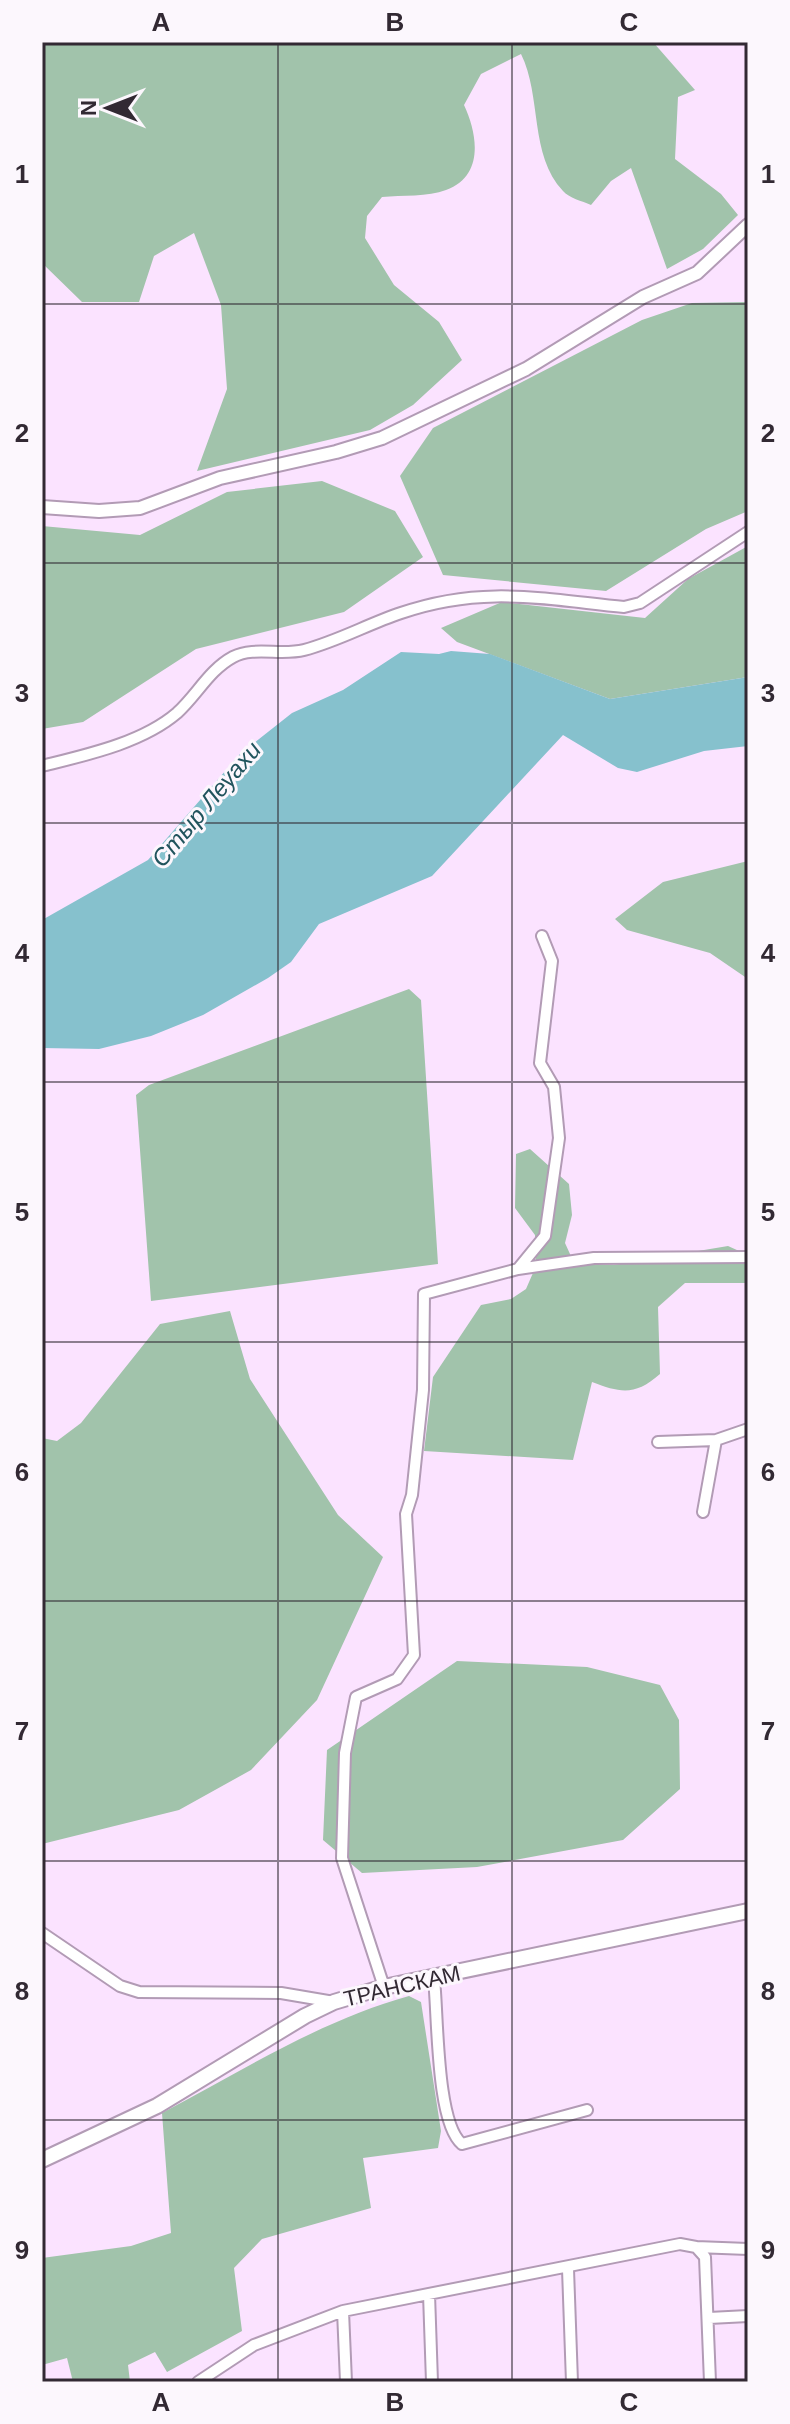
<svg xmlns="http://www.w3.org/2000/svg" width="790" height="2424" viewBox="0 0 790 2424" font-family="Arial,sans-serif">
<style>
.green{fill:#a1c3ab}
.water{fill:#86c1cd}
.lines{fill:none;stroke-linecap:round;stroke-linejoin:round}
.minor-casing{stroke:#b29bb5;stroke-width:14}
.major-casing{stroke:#b29bb5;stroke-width:16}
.highway-casing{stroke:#b29bb5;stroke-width:18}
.minor{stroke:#fff;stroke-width:10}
.major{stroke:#fff;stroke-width:12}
.highway{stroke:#fff;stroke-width:14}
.grid{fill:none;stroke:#322933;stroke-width:2;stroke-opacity:0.55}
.labels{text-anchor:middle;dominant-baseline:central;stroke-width:6;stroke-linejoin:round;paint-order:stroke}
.street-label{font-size:22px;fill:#322933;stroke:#fcf7fd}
.water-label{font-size:24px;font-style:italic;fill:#21545d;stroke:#fcf7fd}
.neatline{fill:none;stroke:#322933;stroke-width:3}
.grid-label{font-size:26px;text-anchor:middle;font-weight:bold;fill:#322933}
</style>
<rect width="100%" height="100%" fill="#fbe3ff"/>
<path class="green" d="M42 42H653L695 90 678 97 675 159 721 194 738 215 703 249 667 269 631 168 611 181 591 205C582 201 569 198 563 191 529 155 542 96 521 54L481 74 464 105C478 135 484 176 446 190 428 197 402 195 382 197L367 216 365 238 394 285 439 322 462 360 413 405 370 430 197 471 227 389 221 305 194 233 154 256 139 302H82L42 263Z
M748 302V511L706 529 606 591 443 575 400 476 433 428 642 320 692 303Z
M322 481 395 511 423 557 344 612 196 649 83 722 42 729V526L140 535 227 492Z
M748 546V677L610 699 457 642 441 628 502 602 645 618 688 579Z
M748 861V979L710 953 627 930 615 919 663 882Z
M409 989 421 1000 438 1264 151 1301 136 1095 149 1085Z
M530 1149 569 1184 572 1215 565 1243 575 1265H614L728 1246 748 1255V1283H685L658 1307 660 1374C635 1396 621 1393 592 1382L573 1460 424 1451 433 1377 481 1305 511 1299 526 1289 536 1266 535 1235 515 1208 516 1154Z
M230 1311 250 1379 338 1515 383 1557 317 1700 251 1770 179 1810 42 1844V1438L57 1441 81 1423 160 1324Z
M457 1661 587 1667 660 1685 679 1720 680 1789 623 1840 477 1867 362 1873 323 1840 327 1750Z
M409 1996 421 2002 441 2131 438 2148 363 2158 371 2208 262 2239 234 2268 242 2331 167 2372 155 2352 128 2365 130 2382H73L67 2358 42 2365V2258L131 2246 171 2233 162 2113C241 2071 322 2020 409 1996Z"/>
<path class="water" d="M451 651 490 654 610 699 748 677V746L704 751 637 772 618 768 563 735 432 876 319 924 291 962 268 978 203 1015 151 1036 99 1049 42 1048V920L148 860 240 754 292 713 343 690 401 652 439 654Z"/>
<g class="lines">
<defs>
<path id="minor" d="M42 766C86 755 142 743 177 713 197 695 209 670 233 657 254 646 281 656 304 650 338 641 368 624 401 613 482 585 543 599 624 607L640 603 748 532
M518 1269 594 1258 748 1257
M658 1442 716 1440 748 1429
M703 1512 716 1440
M42 1933 120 1986 139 1992 281 1993 334 2002
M434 1979C438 2015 436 2123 462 2144L587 2110
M384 1987 342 1858 345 1753 356 1697 397 1679 414 1655 406 1514 412 1495 423 1390 424 1294 518 1269 545 1236 559 1138 554 1087 540 1063 552 961 542 936
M696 2247 748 2249
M568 2269 572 2382
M429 2294 432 2382
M343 2311 346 2382
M709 2318 748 2316
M198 2382 254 2345 343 2311 680 2244 696 2247 705 2257 710 2382"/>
<path id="major" d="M42 507 99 511 140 508 220 478 336 452 382 438 526 369 643 297 697 273 748 225"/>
<path id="highway" d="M42 2160 157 2106 305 2016 334 2002 384 1987 748 1911"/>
</defs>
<use href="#minor" class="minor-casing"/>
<use href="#major" class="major-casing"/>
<use href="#highway" class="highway-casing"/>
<use href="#minor" class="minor"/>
<use href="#major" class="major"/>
<use href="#highway" class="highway"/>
</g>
<path class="grid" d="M278 42V2382M512 42V2382M42 304H748M42 563H748M42 823H748M42 1082H748M42 1342H748M42 1601H748M42 1861H748M42 2120H748"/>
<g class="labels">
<g class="street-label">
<text transform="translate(402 1986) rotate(-13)">ТРАНСКАМ</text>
</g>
<g class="water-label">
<text transform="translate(206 804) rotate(-50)">Стыр Леуахи</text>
</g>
</g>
<rect width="790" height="2424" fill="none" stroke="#fcf7fd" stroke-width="88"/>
<g transform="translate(108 108) rotate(270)" stroke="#fcf7fd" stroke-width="6" paint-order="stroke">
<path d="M0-6L14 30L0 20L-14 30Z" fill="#322933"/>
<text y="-12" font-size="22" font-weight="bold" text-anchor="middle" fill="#322933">N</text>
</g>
<rect x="44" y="44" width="702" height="2336" class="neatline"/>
<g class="grid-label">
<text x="161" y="31">A</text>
<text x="395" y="31">B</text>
<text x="629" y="31">C</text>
<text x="22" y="183">1</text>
<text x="768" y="183">1</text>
<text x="22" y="442">2</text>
<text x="768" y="442">2</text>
<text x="22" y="702">3</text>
<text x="768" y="702">3</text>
<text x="22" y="962">4</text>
<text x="768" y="962">4</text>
<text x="22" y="1221">5</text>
<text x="768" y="1221">5</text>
<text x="22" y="1481">6</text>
<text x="768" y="1481">6</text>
<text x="22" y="1740">7</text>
<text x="768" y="1740">7</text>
<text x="22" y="2000">8</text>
<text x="768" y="2000">8</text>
<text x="22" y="2259">9</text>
<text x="768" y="2259">9</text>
<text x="161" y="2411">A</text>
<text x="395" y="2411">B</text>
<text x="629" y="2411">C</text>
</g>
</svg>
